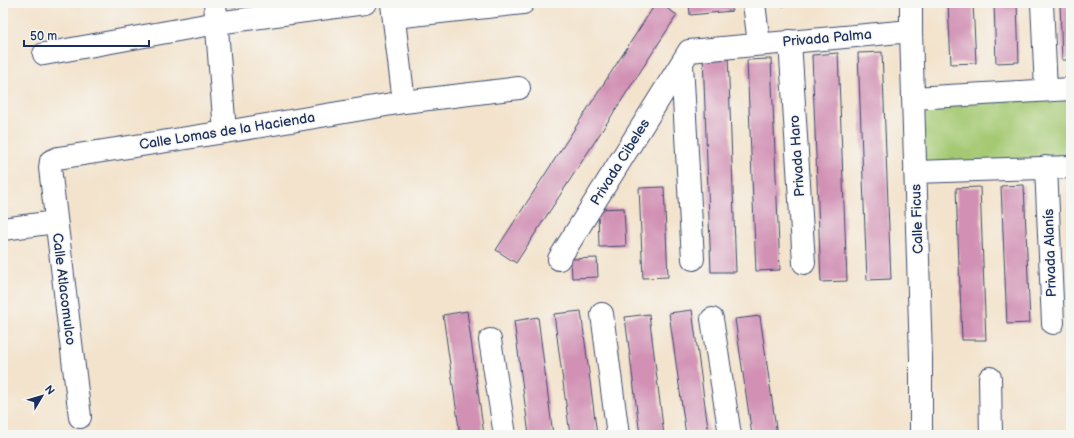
<svg xmlns="http://www.w3.org/2000/svg" width="1074" height="438" viewBox="0 0 1074 438" font-family="'Balsamiq Sans',sans-serif">
<style>
.green{fill:#a4c972;stroke:#607c68}
.building{fill:#d190b4}
.lines{fill:none;stroke-linecap:round;stroke-linejoin:round}
.minor-casing{stroke:#3b4a6e;stroke-width:24}
.minor{stroke:#fff;stroke-width:22}
.labels{text-anchor:middle;dominant-baseline:central;stroke-width:3;stroke-linejoin:round;paint-order:stroke}
.street-label{font-size:14px;fill:#1b2f5e;stroke:#f6f6f2}
</style>
<rect width="100%" height="100%" fill="#f6f6f2"/>
<filter id="ink" filterUnits="userSpaceOnUse"><feTurbulence type="fractalNoise" baseFrequency=".025" numOctaves="2"/><feDisplacementMap in="SourceGraphic" scale="8" xChannelSelector="R" yChannelSelector="G"/><feConvolveMatrix kernelMatrix="1 2 1 2 8 2 1 2 1" color-interpolation-filters="sRGB"/></filter>
<filter id="wash" filterUnits="userSpaceOnUse"><feTurbulence type="fractalNoise" baseFrequency=".012" numOctaves="4" result="noise"/><feDisplacementMap in="SourceGraphic" scale="16" xChannelSelector="R" yChannelSelector="G"/><feGaussianBlur stdDeviation="0.9" result="paint"/><feColorMatrix in="noise" values="0 0 0 0 0 0 0 0 0 0 0 0 0 0 0 0 0 1.4 0 .05"/><feComposite in="paint" operator="in"/></filter>
<g filter="url(#wash)">
<rect width="100%" height="100%" fill="#f3e3cc"/>
<path class="green" d="M1071 90V166L922 171 920 98Z"/>
<g id="blocks">
<path class="building" d="M656 3H659L677 15 516 263 496 250Z
M689 3H732V11L690 15Z
M782 3H802V4L782 6Z
M948 3H973L976 63 951 64Z
M994 3H1017L1019 62 996 63Z
M1060 3H1071V60H1062Z
M882 52 891 279 867 280 858 53Z
M728 53 736 272H711L703 54Z
M838 53 847 281 821 282 812 55Z
M771 59 780 270 756 271 747 60Z
M1071 183V240H1070L1068 184Z
M1024 185 1030 323 1007 324 1001 186Z
M664 187 668 277 643 278 639 188Z
M980 187 986 340H962L956 188Z
M624 208 626 246 599 247 598 209Z
M597 258 598 277 572 278 571 259Z
M692 310 709 435H686L669 313Z
M467 311 484 435H460L443 315Z
M581 311 597 435H570L554 314Z
M649 314 664 435H640L625 317Z
M760 316 777 435H752L735 319Z
M538 317 553 435H529L514 321Z"/>
</g>
</g>
<g filter="url(#ink)">
<use href="#blocks" fill-opacity="0" stroke="#3b4a6e" stroke-width="1"/>
<g class="lines">
<defs>
<path id="minor" d="M215 3 225 132
M754 3 759 44
M911 3V31L921 358V435
M1042 3 1046 90
M392 4 404 102
M394 17 523 3
M790 41 804 263
M44 54 217 23 365 3
M682 64 693 259
M913 98 1071 89
M1046 167 1053 323
M915 172 1071 167
M3 229 55 222
M559 259 689 51 911 31
M602 314 618 435
M712 319 730 435
M490 340 505 435
M990 378 991 435
M80 417 50 168 51 161 58 158 225 132 404 102 519 88"/>
</defs>
<use href="#minor" class="minor-casing"/>
<use href="#minor" class="minor"/>
</g>
</g>
<g class="labels">
<g class="street-label">
<text transform="translate(827 38) rotate(-5)">Privada Palma</text>
<text transform="translate(227 131) rotate(-9)">Calle Lomas de la Hacienda</text>
<text transform="translate(797 156) rotate(-94)">Privada Haro</text>
<text transform="translate(620 162) rotate(-58)">Privada Cibeles</text>
<text transform="translate(917 219) rotate(-92)">Calle Ficus</text>
<text transform="translate(1050 253) rotate(-92)">Privada Alanís</text>
<text transform="translate(64 289) rotate(83)">Calle Atlacomulco</text>
</g>
</g>
<rect width="1074" height="438" fill="none" stroke="#f6f6f2" stroke-width="16"/>
<g transform="translate(42 396) rotate(52)" stroke="#f6f6f2" stroke-width="3" paint-order="stroke">
<path d="M0-3L7 15L0 10L-7 15Z" fill="#1b2f5e"/>
<text y="-6" font-size="11" font-weight="bold" text-anchor="middle" fill="#1b2f5e">N</text>
</g>
<path d="M24 40v6h125v-6" fill="none" stroke="#1b2f5e" stroke-width="2"/>
<text x="30" y="40" font-size="12" fill="#1b2f5e" stroke="#f6f6f2" stroke-width="3" paint-order="stroke">50 m</text>
</svg>
